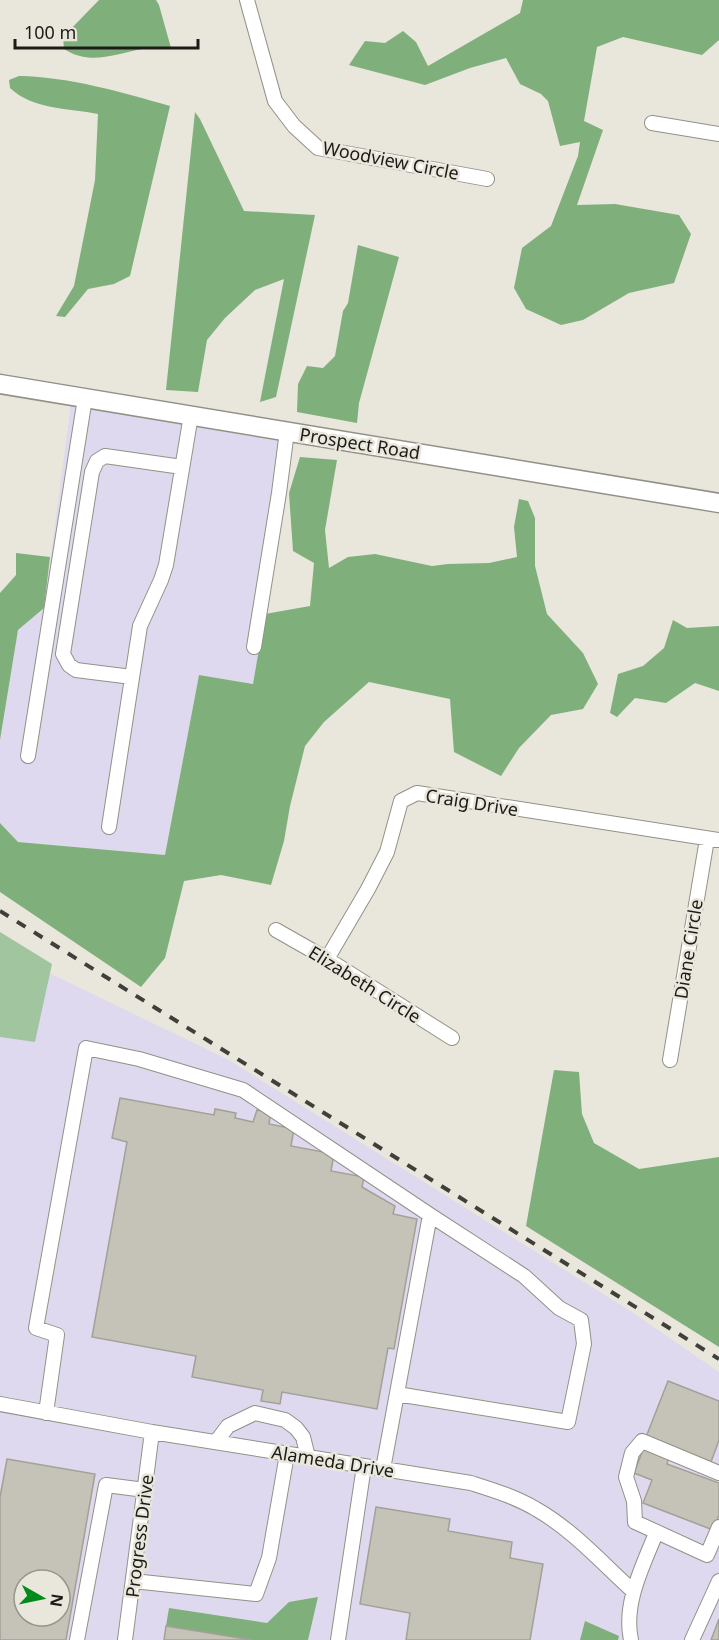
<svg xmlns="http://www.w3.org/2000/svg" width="719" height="1640" viewBox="0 0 719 1640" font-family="'Noto Sans',sans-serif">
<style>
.industrial{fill:#ded9ef;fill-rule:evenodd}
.green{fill:#a1c59f}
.forest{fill:#7fb07c}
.building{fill:#c5c2b8;stroke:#a3a097;stroke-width:1.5;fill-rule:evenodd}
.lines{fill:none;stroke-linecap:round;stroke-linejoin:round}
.minor-casing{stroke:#939187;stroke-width:16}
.major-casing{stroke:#939187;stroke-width:21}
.minor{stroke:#fff;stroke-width:14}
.major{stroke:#fff;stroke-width:18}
.rail{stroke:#413f3b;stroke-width:4;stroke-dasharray:10 10;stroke-linecap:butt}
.labels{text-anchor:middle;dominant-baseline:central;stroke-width:5;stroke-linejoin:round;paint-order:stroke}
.street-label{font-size:18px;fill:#1c1b18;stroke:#e9e6dc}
</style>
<rect width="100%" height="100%" fill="#e9e6dc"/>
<path class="industrial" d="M71 404 292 441 254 684 199 675 165 855 18 842 0 823V740L18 630 44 608Z
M49 973 229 1060 632 1312 719 1372V1640H618V1636L585 1622 580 1640H0V1037L35 1042ZM24 1580H60V1616H24Z"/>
<path class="green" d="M0 932 52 964 35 1042 0 1037Z"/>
<path class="forest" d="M99 0H156L159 5 171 48C162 48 152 48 142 49 114 54 91 66 64 49L63 37Z
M523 0H719V40L702 55 623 37 597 47 584 121 603 130 577 205 615 204 679 215 691 234 674 283 629 293 583 320 561 325 526 309 514 288 522 248 551 226 578 156 580 142 560 146 548 101 541 94 520 84 506 58 470 68 425 85 349 65 365 41 385 43 403 31 416 42 428 66 520 13Z
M19 76C71 77 120 92 170 106L130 276 114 284 88 289 65 317 56 316 74 286 95 180 98 114C69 108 33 110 10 88L9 80Z
M195 112 200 119 244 211 315 215 276 397 260 402 284 279 255 290 225 318 207 340 198 392 166 390Z
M358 245 399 257 359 403 357 423 297 412 298 384 307 366 323 368 335 356 343 311 348 303Z
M300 457 337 460 325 530 329 568 348 557 375 554 432 566 448 564 489 563 517 557 514 527 519 499 528 501 535 518V566L547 614 583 653 598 684 583 709 551 715 519 748 501 776 454 752 450 699 369 682 324 722 305 746 290 806 284 841 271 885 221 875 184 881 165 958 141 987 0 892V823L18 842 165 855 199 675 253 684 265 614 310 606 314 563 293 551 289 493Z
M16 553 50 557 44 608 18 630 0 740V593L16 575Z
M673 620 687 628 719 626V691L695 683 666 703 635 698 617 717 610 713 618 674 643 666 664 648Z
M554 1070 579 1072 582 1114 594 1143 639 1169 719 1157V1347L526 1226Z
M318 1597 308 1640H252L166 1626 169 1608 267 1623 289 1602Z
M585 1621 619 1636 618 1640H580Z"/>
<path class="building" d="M120 1098 214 1115 215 1109 236 1113 235 1118 253 1122 257 1110 271 1112 269 1124 294 1129 291 1146 334 1154 331 1171 364 1177 362 1187 395 1206 393 1214 417 1219 394 1349 388 1348 377 1409 282 1392 280 1404 261 1401 263 1390 192 1377 196 1356 92 1337 127 1142 112 1138Z
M668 1381 719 1401V1440L711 1462 646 1437Z
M644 1447 669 1457 667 1464 719 1483V1515L713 1530 643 1503 652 1480 634 1473Z
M7 1459 95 1474 66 1640H0V1497ZM24 1580H60V1616H24Z
M376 1507 450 1519 448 1531 512 1542 510 1558 543 1564 530 1640H406L410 1613 360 1604Z
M719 1619V1640H711Z
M166 1626 252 1640H164Z"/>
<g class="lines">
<defs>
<path id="minor" d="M247 0 275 101 294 126 318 148 487 179
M652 123 719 134
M254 647 279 493 287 431
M132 677 76 670 69 665 63 654 92 472 97 461 105 456 182 467
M28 756 85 398
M109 827 140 626 161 580 166 565 191 415
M276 930 327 959 452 1038
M327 959 368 889 387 852 401 801 417 793 719 840
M670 1060 707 839
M0 1404 152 1432 471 1483C493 1490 516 1497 536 1509 573 1530 602 1563 633 1591
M46 1413 57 1335 36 1328 86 1048 139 1059 243 1090 430 1215
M216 1442 228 1426 255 1413 285 1420 296 1428 303 1437 308 1457
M383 1469 430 1215 524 1276 559 1308 581 1320 584 1344 568 1422 397 1394
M719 1473 642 1441 632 1453 626 1477 634 1501 635 1522 707 1555 719 1527
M133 1581 256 1594 269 1558 287 1454
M77 1640 106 1485 145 1490
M125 1640 152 1432
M338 1640 364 1466
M631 1640C623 1603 643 1566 656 1533
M692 1640 719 1581"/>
<path id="major" d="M0 384 719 503"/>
</defs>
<use href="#minor" class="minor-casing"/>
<use href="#major" class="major-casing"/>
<use href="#minor" class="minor"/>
<use href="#major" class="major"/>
<path class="rail" d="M0 911 719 1359"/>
</g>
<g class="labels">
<g class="street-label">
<text transform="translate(391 160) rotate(11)">Woodview Circle</text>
<text transform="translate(360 443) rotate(9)">Prospect Road</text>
<text transform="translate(472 802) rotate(9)">Craig Drive</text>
<text transform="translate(688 949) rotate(-81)">Diane Circle</text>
<text transform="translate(365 984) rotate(32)">Elizabeth Circle</text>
<text transform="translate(333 1461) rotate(9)">Alameda Drive</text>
<text transform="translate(139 1536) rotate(-83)">Progress Drive</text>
</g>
</g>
<g transform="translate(42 1598) rotate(99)"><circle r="28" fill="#e9e6dc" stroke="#97958e" stroke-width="1.5"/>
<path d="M0-4.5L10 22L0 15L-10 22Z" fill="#008b1a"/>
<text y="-9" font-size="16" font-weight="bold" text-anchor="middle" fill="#1c1b18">N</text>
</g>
<path d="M15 39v9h183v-9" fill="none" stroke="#1c1b18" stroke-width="3"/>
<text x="24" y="39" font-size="18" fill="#1c1b18" stroke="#e9e6dc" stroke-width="4.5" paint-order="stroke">100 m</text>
</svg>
